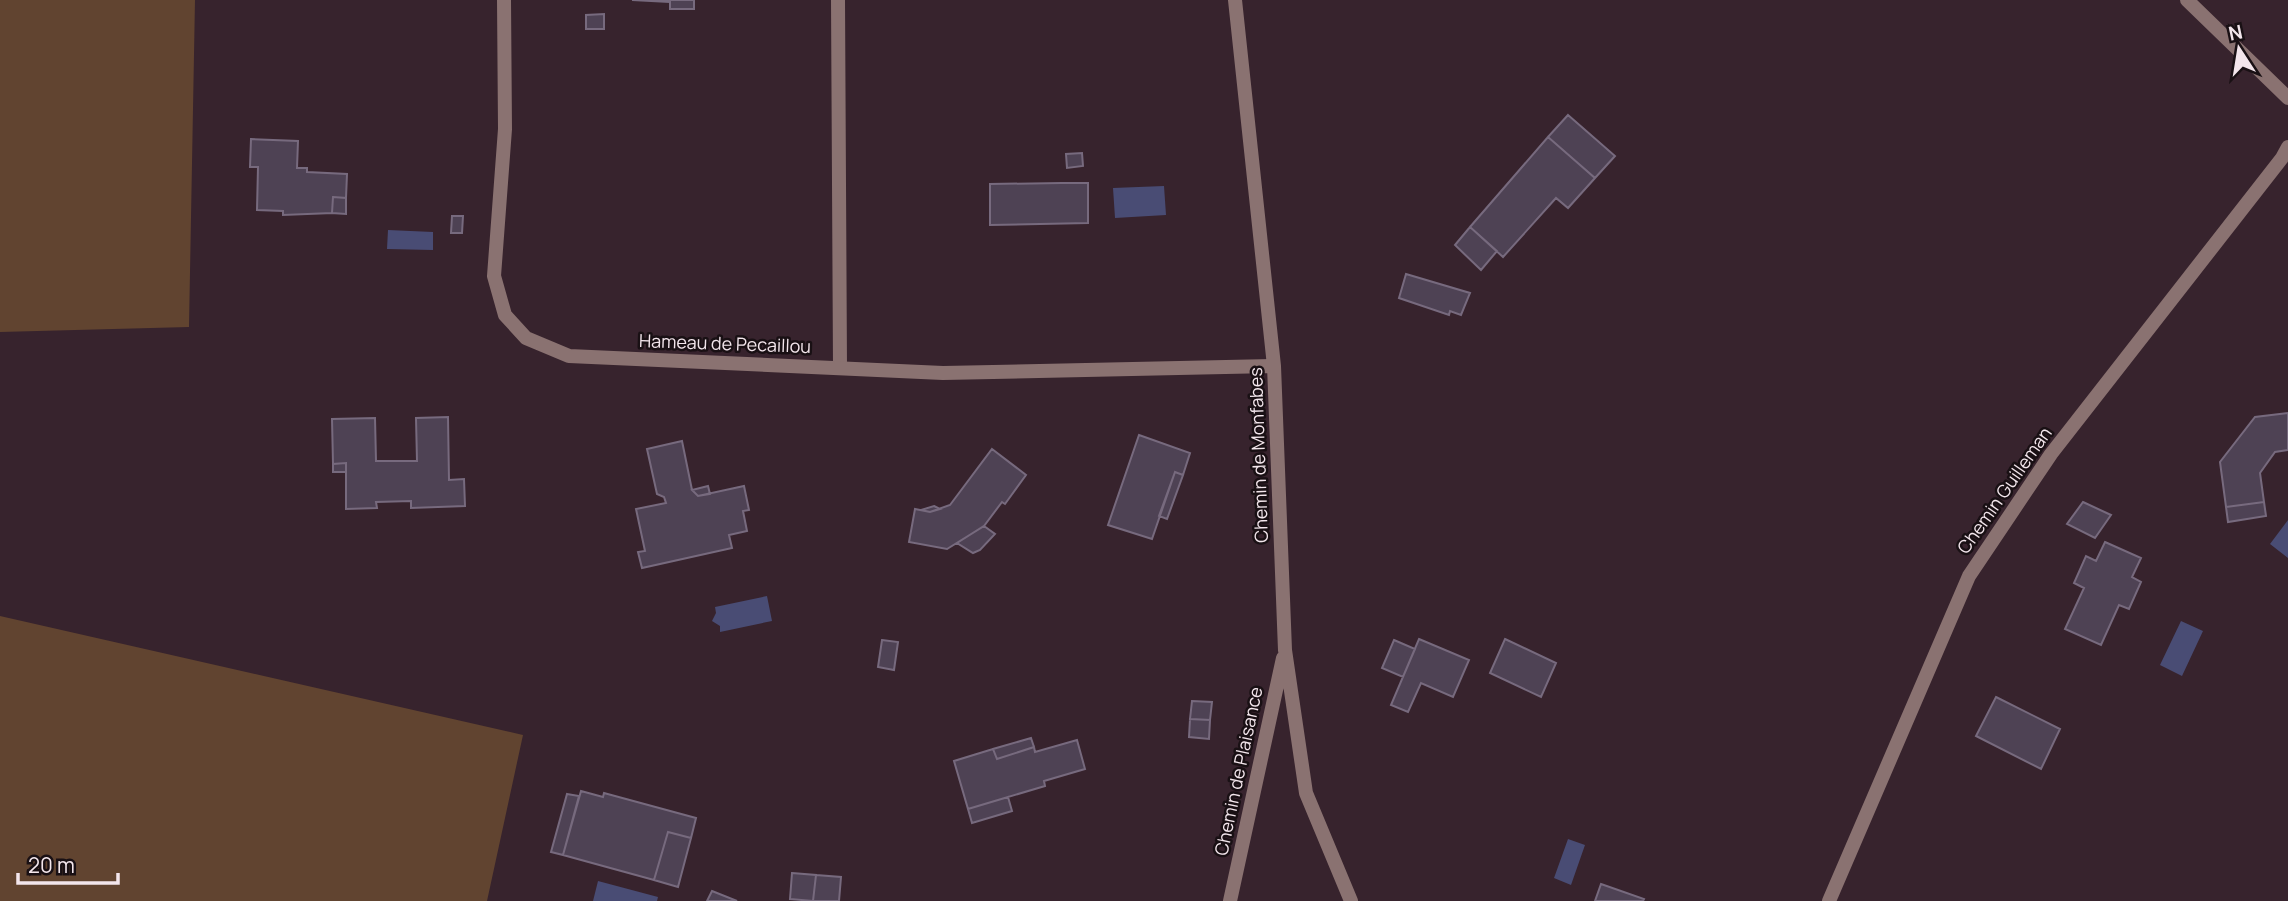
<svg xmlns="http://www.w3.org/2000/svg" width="2288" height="901" viewBox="0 0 2288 901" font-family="Manrope,sans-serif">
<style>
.green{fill:#614430}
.water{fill:#494c74}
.building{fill:#4e4254;stroke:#776a7e;stroke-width:2}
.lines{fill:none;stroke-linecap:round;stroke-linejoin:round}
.service{stroke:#8a7271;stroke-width:14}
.minor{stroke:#8a7271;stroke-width:14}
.labels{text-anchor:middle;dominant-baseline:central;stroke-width:5;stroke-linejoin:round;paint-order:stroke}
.street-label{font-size:18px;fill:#f3e6ec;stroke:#191014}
</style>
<rect width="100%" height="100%" fill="#37232d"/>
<path class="green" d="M0 0H195L189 327 0 332Z
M0 616 523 735 487 901H0Z"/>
<path class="water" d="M1164 186 1166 215 1115 218 1113 188Z
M388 230 433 232V250L387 249Z
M2288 520V558L2270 544Z
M767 596 772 621 720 632V626L712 621 716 613 715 607Z
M2181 621 2203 631 2182 676 2160 665Z
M1568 839 1585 845 1571 885 1554 878Z
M598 881 658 897 657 901H593Z"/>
<path class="building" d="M632 0H694V9H670V2Z
M604 14V29H586V15Z
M1568 115 1615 156 1595 178 1548 137Z
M1548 137 1595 178 1568 208 1556 198 1503 257 1470 227Z
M251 139 298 141 297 168H307V172L347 174 346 198 333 197 332 213 283 215V211L257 210 258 167H250Z
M1082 153 1083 166 1067 168 1066 154Z
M1062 183H1088V223L990 225V184Z
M333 197 346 198V214L332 213Z
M452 216H463L462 233H451Z
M1470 227 1497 251 1481 270 1455 245Z
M1406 274 1470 293 1461 315 1450 311 1449 315 1399 298Z
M2288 413V450L2275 452 2260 473 2264 502 2226 507 2220 462 2255 417Z
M448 417 449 480 464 479 465 506 411 508V501L376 502 377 508 346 509V463L333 464 332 419 375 418 376 461H417L416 418Z
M1139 435 1190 453 1183 475 1175 472 1152 539 1108 525Z
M682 441 692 490 698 496 744 486 749 510 743 511 747 531 729 535 732 548 642 568 638 552 645 551 636 509 666 503 664 497 657 494 647 449Z
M992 449 1026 475 1005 504 1002 502 984 526 947 549 909 542 915 509 930 512 950 505Z
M346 463V472H333V464Z
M1175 472 1183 475 1167 519 1159 516Z
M708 486 710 494 698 496 692 490Z
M2083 502 2111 515 2095 538 2067 524Z
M2264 502 2266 516 2228 522 2226 507Z
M934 506 940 509 930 512 921 510Z
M984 526 995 534 980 550 973 553 957 543Z
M2105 542 2141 558 2132 577 2141 582 2129 609 2119 605 2101 645 2065 629 2084 588 2074 583 2086 556 2096 561Z
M1419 639 1469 660 1453 697 1421 683 1408 712 1391 705Z
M1505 639 1556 663 1541 697 1490 673Z
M882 640 898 642 894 670 878 667Z
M1394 640 1415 649 1403 677 1382 668Z
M1996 697 2060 729 2041 769 1976 736Z
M1192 701 1212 702 1210 720 1190 719Z
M1190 719 1210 720 1209 739 1189 737Z
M1031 738 1034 747 997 759 993 749Z
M1077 740 1085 769 1044 781 1045 786 968 809 954 761 993 749 997 759 1034 747 1035 752Z
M581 791 603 797 604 793 696 818 691 838 668 832 654 880 563 855Z
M567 794 579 796 563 855 551 852Z
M1008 797 1012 811 972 823 968 809Z
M668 832 691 838 678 887 654 880Z
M792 873 816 875 813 901 790 899Z
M816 875 841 877 839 901H813Z
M1601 884 1644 899 1643 901H1595Z
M712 891 737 901H707Z"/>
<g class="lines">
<path class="service" d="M838 0 840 367"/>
<path class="minor" d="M504 0 505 129 494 276 505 315 526 338 569 356 943 373 1274 366
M1235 0 1274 366 1285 650 1306 793 1351 901
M2187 0 2288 98
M1230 901 1283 658
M1829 901 1969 576 2051 454 2282 158 2288 147"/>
</g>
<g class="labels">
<g class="street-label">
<text transform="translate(725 343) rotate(2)">Hameau de Pecaillou</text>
<text transform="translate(1258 455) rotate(-92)">Chemin de Monfabes</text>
<text transform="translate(2004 490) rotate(-55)">Chemin Guilleman</text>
<text transform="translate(1238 771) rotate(-78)">Chemin de Plaisance</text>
</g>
</g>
<g transform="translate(2239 49) rotate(348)" stroke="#191014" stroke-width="5" paint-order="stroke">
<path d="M0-5L12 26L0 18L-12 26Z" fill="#f3e6ec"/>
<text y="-10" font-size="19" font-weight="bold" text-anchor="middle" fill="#f3e6ec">N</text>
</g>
<path d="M18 873v10h100v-10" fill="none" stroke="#f3e6ec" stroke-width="3.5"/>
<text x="28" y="873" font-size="21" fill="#f3e6ec" stroke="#191014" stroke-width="5" paint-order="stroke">20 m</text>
</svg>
